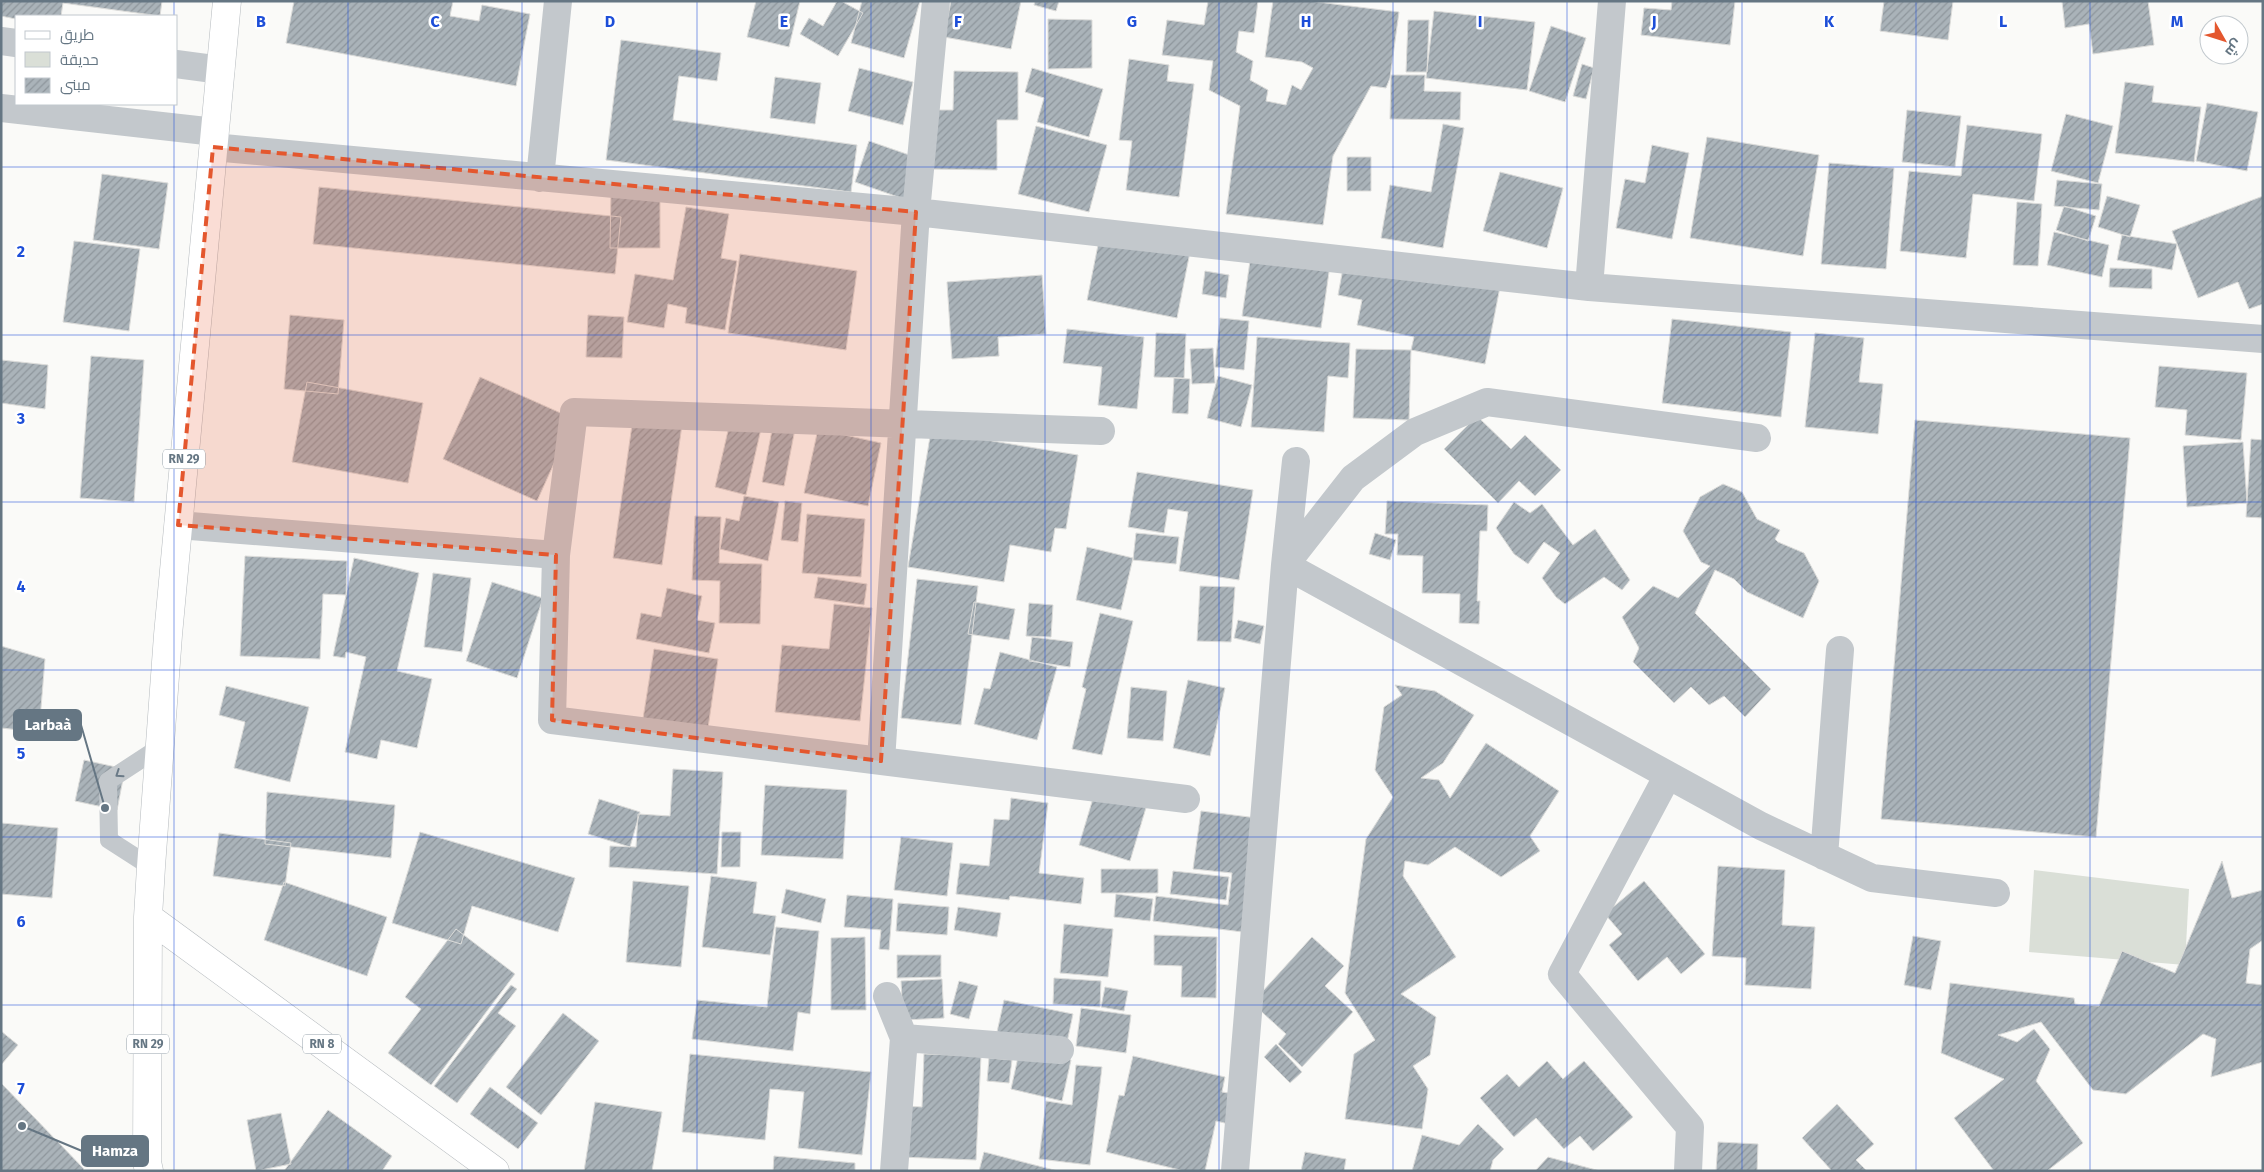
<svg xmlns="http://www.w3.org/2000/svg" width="2264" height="1172" viewBox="0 0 2264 1172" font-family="'Fira Sans',Cairo,sans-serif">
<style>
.green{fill:#dadfd7}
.building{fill:url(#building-hatch);stroke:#dcdcda}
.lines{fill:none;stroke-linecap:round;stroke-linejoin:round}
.primary-casing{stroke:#b5babe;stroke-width:29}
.lane{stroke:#c3c8cc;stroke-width:18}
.street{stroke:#c3c8cc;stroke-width:28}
.primary{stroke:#fff;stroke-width:28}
.oneway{stroke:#6a7a87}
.marked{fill:#e4572e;fill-opacity:0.2;stroke:#e4572e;stroke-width:4;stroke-dasharray:10 6;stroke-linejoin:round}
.grid{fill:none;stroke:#1d4ed8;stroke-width:1;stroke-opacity:0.55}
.labels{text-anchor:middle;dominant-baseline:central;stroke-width:5;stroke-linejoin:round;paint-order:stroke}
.shield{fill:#fff;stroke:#939fa8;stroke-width:1}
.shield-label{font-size:12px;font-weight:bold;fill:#657683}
.grid-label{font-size:16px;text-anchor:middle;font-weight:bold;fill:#1d4ed8;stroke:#fff;stroke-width:5;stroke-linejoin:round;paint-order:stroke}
.leader{fill:none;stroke:#657683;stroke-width:2}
.callout-dot{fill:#657683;stroke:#fff;stroke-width:2}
.callout{fill:#657683;stroke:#657683;stroke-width:2}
.callout-label{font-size:15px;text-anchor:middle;font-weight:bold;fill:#fff}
</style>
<defs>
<pattern id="building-hatch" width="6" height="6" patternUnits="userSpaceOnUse" patternTransform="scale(1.25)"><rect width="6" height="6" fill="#aab3b9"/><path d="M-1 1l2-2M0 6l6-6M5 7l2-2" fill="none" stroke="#8e969c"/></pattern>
</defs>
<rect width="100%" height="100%" fill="#fafaf8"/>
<path class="green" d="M2034 870 2189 889 2185 965 2029 952Z"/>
<path class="building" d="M1 1H162L160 16 63 3 61 16H16V19L1 16Z
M294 1H453L450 16 479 21 482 5 530 14 516 86 286 43Z
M756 1H800L789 47 747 37Z
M837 1H841L863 13 838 56 800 34 809 18 823 26Z
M862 1H920L904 58 851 43Z
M951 1H1021L1011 49 944 37Z
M1035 1H1059L1056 11 1034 5Z
M1208 1H1258L1254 33 1239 31 1236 52 1253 61 1250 80 1268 90 1266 101 1286 105 1292 85 1301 90 1313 68 1302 62 1265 57 1273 1H1309L1399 12 1390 78 1386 88 1371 86 1333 156 1323 225 1226 214 1240 106 1209 90 1213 61 1162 55 1167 20 1204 25Z
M1672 1H1735L1730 45 1641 35 1644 8 1671 10Z
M1884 1H1953L1948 40 1880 31Z
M2062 1H2148L2154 45 2093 54 2089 24 2065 28Z
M1434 11 1535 22 1527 90 1426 78Z
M1048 19 1092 20V68L1048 69Z
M1408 20H1429L1427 72H1406Z
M1551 26 1586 38 1565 102 1529 91Z
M621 40 721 53 717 81 679 76 673 120 857 145 851 192 606 160Z
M1129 59 1169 65 1167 81 1194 84 1179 197 1126 190 1132 141 1119 140Z
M1582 64 1594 68 1586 99 1573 96Z
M859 68 913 82 903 125 848 111Z
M1032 68 1103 89 1089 137 1037 122 1044 98 1025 92Z
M954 71 1018 72V120H997V170L930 169 932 110H953Z
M1391 75H1425L1424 91 1461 92 1460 120 1390 119Z
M775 77 821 83 815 124 770 118Z
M2125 82 2154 86 2152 102 2201 107 2194 162 2115 153Z
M2207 103 2258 112 2247 171 2196 161Z
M1907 110 1961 116 1955 167 1902 162Z
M2066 114 2113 126 2098 183 2051 171Z
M1443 124 1464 128 1443 248 1381 238 1390 185 1431 192Z
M1967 125 2042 134 2034 201 1973 194 1966 258 1900 251 1909 171 1961 176Z
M1036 126 1107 145 1089 212 1018 194Z
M1707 137 1819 155 1803 256 1690 238Z
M869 141 918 158 904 199 855 182Z
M1652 145 1689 153 1672 239 1616 228 1625 179 1645 183Z
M1347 157H1371V191H1347Z
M1829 163 1894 168 1886 269 1821 264Z
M1500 172 1563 188 1547 248 1483 231Z
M102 174 168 183 159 249 93 240Z
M2057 180 2102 184 2099 210 2054 206Z
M319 187 621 217 615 274 313 244Z
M611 192H660V248H610Z
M2107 196 2140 205 2130 237 2098 227Z
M2263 196V304L2249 309 2238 282 2198 298 2172 231Z
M2017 202 2042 204 2038 266 2013 265Z
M2064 206 2096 216 2088 241 2056 230Z
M686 207 729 214 721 258 737 261 725 330 685 323 687 308 668 304 664 328 627 322 635 274 673 280Z
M2054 232 2109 245 2102 277 2047 265Z
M1100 235 1190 252 1177 318 1087 300Z
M2122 235 2177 244 2172 270 2117 260Z
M74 241 140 249 129 331 63 322Z
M740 254 857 271 846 350 728 333Z
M1251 254 1330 265 1321 328 1242 316Z
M1344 263 1500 287 1485 364 1411 350 1414 337 1357 325 1362 300 1338 295Z
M2110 268 2152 269V289L2109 287Z
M1205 271 1229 275 1226 298 1202 294Z
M1042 275 1046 334 998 337 999 356 952 359 947 282Z
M290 315 344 320 338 394 284 389Z
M588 315 624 317 622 358 586 357Z
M1220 318 1249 321 1244 370 1215 367Z
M1672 319 1791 332 1781 417 1662 403Z
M1067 329 1144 337 1137 409 1098 405 1102 367 1063 363Z
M1156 333 1186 334 1184 378 1154 377Z
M1815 333 1864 338 1859 382 1883 384 1878 434 1805 427Z
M1257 337 1350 343 1348 378 1328 376 1324 432 1251 427Z
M1213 348 1215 383 1192 384 1190 349Z
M1356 349 1411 350 1409 420 1353 418Z
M91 356 144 360 134 502 80 498Z
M1 360 48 365 45 409 1 403Z
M2159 366 2247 373 2241 440 2185 435 2187 410 2155 407Z
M1218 376 1252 385 1241 427 1207 418Z
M480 377 574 419 537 501 443 459Z
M1174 378 1190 379 1188 414 1172 413Z
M307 382 423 403 408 483 292 462Z
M1477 416 1511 449 1525 435 1561 470 1535 496 1519 481 1498 503 1444 449Z
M633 418 682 425 662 565 613 558Z
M1915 420 2130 438 2096 837 1881 819Z
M730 422 761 429 746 495 715 487Z
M773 425 795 429 784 486 762 482Z
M818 429 881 443 868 506 804 493Z
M931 431 1078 455 1066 529 1055 528 1051 552 1010 545 1004 582 908 567Z
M2251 439 2263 440V518L2246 517Z
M2243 442 2247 503 2187 507 2183 446Z
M1137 472 1253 490 1239 580 1179 571 1188 512 1168 509 1164 533 1128 527Z
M1723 484 1742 492 1757 519 1780 530 1775 539 1778 542 1804 553 1819 581 1803 618 1747 592 1734 579 1715 570 1695 613 1771 689 1745 717 1724 696 1709 705 1691 687 1674 703 1633 662 1639 648 1622 617 1653 586 1678 598 1710 566 1701 562 1683 531 1700 497Z
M744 496 779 502 768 561 720 549 726 518 739 521Z
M785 501 802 503 798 542 781 540Z
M1387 501 1488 505 1487 531H1480L1477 601H1480L1479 624 1459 623 1460 594 1422 593 1423 556 1397 555 1398 534H1385Z
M1514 502 1530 513 1542 504 1573 545 1595 529 1630 580 1622 590 1604 577 1565 604 1556 597 1542 578 1560 553 1544 542 1528 564 1514 554 1496 528Z
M807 514 865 519 861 577 802 573Z
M695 516 721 517 719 563 762 564 760 624 719 623 720 581 692 580Z
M1136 533 1179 537 1176 564 1133 560Z
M1375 533 1396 540 1390 560 1369 554Z
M1087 547 1133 558 1121 610 1076 600Z
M245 556 347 561 346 595 323 594 320 659 240 656Z
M354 558 419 573 397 671 432 679 417 748 381 740 377 759 345 752 366 657 346 652 345 658 333 656Z
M433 573 471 578 462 652 424 647Z
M818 577 867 584 864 605 814 598Z
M917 579 978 586 961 725 901 718Z
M492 582 543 598 517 678 466 661Z
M1200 586 1235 587 1231 642 1197 641Z
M667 588 702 596 697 620 715 623 709 653 636 639 641 613 661 617Z
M974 602 1015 609 1009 640 968 634Z
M1029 603 1053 605 1051 637 1026 636Z
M834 604 872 608 860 721 775 712 782 645 829 649Z
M1100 613 1133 621 1102 755 1072 749 1086 689 1082 687Z
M1238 620 1264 626 1260 644 1234 638Z
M1032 637 1073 642 1070 667 1029 661Z
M1 646 45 659 39 732 1 728Z
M654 649 718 659 707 735 642 725Z
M1000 652 1057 667 1037 740 974 724 984 688 990 689Z
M1188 680 1225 688 1210 756 1173 748Z
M1395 685 1435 691 1474 715 1443 763 1421 778 1439 780 1450 798 1486 743 1559 791 1530 836 1540 851 1501 877 1455 847 1428 865 1405 861 1403 876 1456 957 1401 994 1436 1017 1430 1055 1413 1066 1428 1089 1422 1129 1345 1119 1354 1054 1375 1040 1345 993 1366 839 1393 797 1375 770 1384 707 1402 695Z
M226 686 309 707 290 782 234 768 245 722 219 715Z
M1131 687 1167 691 1163 741 1127 738Z
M84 760 125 769 117 810 75 801Z
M673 769 723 772 717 874 609 867 610 846 636 847 638 814 670 816Z
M765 785 847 790 843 859 761 855Z
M1097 785 1148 801 1130 861 1079 845Z
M267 792 395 805 391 858 265 844Z
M1011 798 1048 803 1039 873 1084 878 1081 904 1010 896 1009 900 956 894 960 863 989 866 994 819 1009 820Z
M599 799 640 812 630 847 588 834Z
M1201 811 1257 818 1243 932 1153 921 1156 896 1228 905 1232 873 1193 869Z
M1 823 58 828 52 898 1 894Z
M420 832 575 878 558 932 472 906 461 944 392 923Z
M722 832H741L740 867H721Z
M219 833 291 843 285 886 213 876Z
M901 837 953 843 947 896 894 890Z
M2222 861 2232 898 2263 890V940L2250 949 2246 983 2263 985V1062L2211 1077 2216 1039 2203 1034 2126 1094 2093 1090 2041 1022 1998 1035 2017 1042 2034 1029 2050 1049 2036 1081 2083 1143 2047 1171H1994L1954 1118 2004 1079 1941 1053 1950 983 2074 998 2075 1004 2099 1006 2122 951 2175 973Z
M1718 866 1785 870 1782 925 1815 927 1811 989 1745 985 1746 958 1712 956Z
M1101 869H1158V893H1101Z
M1173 871 1229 877 1226 900 1170 894Z
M711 876 757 882 753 913 776 916 770 955 702 947Z
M633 881 689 886 681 967 626 962Z
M1644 881 1705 954 1681 974 1667 957 1638 981 1609 945 1622 934 1605 914Z
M284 882 387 917 367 976 264 940Z
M786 889 826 899 821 923 781 913Z
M1116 894 1153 899 1150 921 1114 917Z
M847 895 893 899 889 950 879 949 881 930 844 927Z
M898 903 949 907 947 935 896 931Z
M958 907 1001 913 997 937 954 930Z
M1064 924 1113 929 1108 977 1060 973Z
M776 927 819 931 810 1014 798 1012 793 1051 692 1039 697 1000 767 1007Z
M456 929 515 974 431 1085 388 1053 421 1009 405 997Z
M1154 935 1217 937 1216 998 1181 997 1182 966 1154 965Z
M1913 936 1941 941 1931 990 1904 985Z
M865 937 866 1010H831V938Z
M1312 937 1344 966 1325 986 1353 1012 1302 1067 1278 1044 1286 1034 1252 1003Z
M897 955H941V977L897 978Z
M1054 978 1101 981 1100 1007 1053 1004Z
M942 979 944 1018 903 1020 901 981Z
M959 981 978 986 969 1019 950 1014Z
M511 985 517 989 498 1013 516 1026 457 1103 434 1086Z
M1105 987 1128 991 1124 1011 1101 1007Z
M1004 1000 1073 1014 1066 1047 997 1032Z
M1081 1008 1131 1015 1126 1053 1076 1046Z
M563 1013 599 1041 541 1115 506 1087Z
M1 1031 18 1045 1 1065Z
M1276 1044 1302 1072 1290 1083 1264 1057Z
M1020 1048 1071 1060 1062 1101 1011 1089Z
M690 1054 871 1072 862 1155 798 1148 804 1092 770 1089 765 1140 682 1132Z
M924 1054 981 1056 976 1160 900 1157 902 1106 922 1107Z
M1133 1056 1225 1077 1222 1092 1236 1094 1229 1124 1216 1121 1205 1171H1184L1106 1152 1119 1095 1124 1096Z
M989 1058 1012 1060 1009 1083 987 1081Z
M1547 1061 1563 1079 1584 1061 1633 1117 1593 1151 1580 1136 1564 1149 1536 1118 1514 1137 1480 1098 1507 1074 1519 1087Z
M1076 1065 1102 1067 1090 1165 1039 1159 1046 1101 1072 1105Z
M1 1083 84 1169 82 1171H1Z
M490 1087 538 1123 518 1149 470 1114Z
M595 1102 662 1112 652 1171H584Z
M1837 1104 1874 1144 1856 1160 1867 1171H1832L1802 1138Z
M328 1110 392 1156 382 1171H284Z
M281 1113 291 1164 256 1171 247 1120Z
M1478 1124 1504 1149 1493 1160 1490 1171H1412L1422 1135 1459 1145Z
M1718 1142 1758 1144 1757 1171H1716Z
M984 1152 1058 1171H979Z
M1305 1152 1346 1159 1344 1171H1301Z
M774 1156 855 1163V1171H773Z
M1548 1157 1600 1171H1535Z"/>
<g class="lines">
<defs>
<path id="primary" d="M148 917 495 1171
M149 1171 147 1162 148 917 151 867 168 635 227 1"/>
</defs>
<use href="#primary" class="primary-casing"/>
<path class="lane" d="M151 867 109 840 108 781 160 747"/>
<path class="street" d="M1 41 16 43
M176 64 221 70
M1 108 215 132
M213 147 916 212 1589 287 2263 339
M540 178 558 1
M1589 287 1612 1
M1101 431 574 412 556 555 552 720 1186 799
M1757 438 1487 402 1415 432 1353 478 1285 565 1761 826 1872 878 1996 893
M178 525 556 555
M881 761 916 212 936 1
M1668 775 1562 974 1690 1127 1688 1171
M1824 856 1840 650
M887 996 904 1038 894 1171
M904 1038 1060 1050
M1235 1171 1285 565 1296 461"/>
<use href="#primary" class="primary"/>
</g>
<defs><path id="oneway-chevron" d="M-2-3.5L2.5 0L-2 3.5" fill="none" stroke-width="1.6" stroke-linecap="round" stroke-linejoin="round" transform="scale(1.25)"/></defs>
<use class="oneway" href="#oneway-chevron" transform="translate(119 774) rotate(146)"/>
<path class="marked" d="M213 147 916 212 881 761 552 720 556 555 178 525Z"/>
<path class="grid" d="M174 1V16M348 1V1171M522 1V1171M697 1V1171M871 1V1171M1045 1V1171M1219 1V1171M1393 1V1171M1567 1V1171M1742 1V1171M1916 1V1171M2090 1V1171M174 104V1171M1 167H2263M1 335H2263M1 502H2263M1 670H2263M1 837H2263M1 1005H2263"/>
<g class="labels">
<g class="shield">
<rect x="163" y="449.5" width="42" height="19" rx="4"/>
<rect x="127" y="1034.5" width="42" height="19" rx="4"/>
<rect x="303" y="1034.5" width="38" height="19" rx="4"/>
</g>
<g class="shield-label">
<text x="184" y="459">RN 29</text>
<text x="148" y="1044">RN 29</text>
<text x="322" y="1044">RN 8</text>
</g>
</g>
<g class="grid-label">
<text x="261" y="27">B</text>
<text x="435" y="27">C</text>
<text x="610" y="27">D</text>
<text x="784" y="27">E</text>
<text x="958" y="27">F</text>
<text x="1132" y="27">G</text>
<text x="1306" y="27">H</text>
<text x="1480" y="27">I</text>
<text x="1654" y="27">J</text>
<text x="1829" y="27">K</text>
<text x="2003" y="27">L</text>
<text x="2177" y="27">M</text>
<text x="21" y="257">2</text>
<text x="21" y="424">3</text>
<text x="21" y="592">4</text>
<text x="21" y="759">5</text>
<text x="21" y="927">6</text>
<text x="21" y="1094">7</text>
</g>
<path class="leader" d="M105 808L81 725M22 1126L82 1151"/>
<g class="callout-dot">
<circle cx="105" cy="808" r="5"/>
<circle cx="22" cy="1126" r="5"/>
</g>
<g class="callout">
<rect x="14" y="710" width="67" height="30" rx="5"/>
<rect x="82" y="1136" width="66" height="30" rx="5"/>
</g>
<g class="callout-label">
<text x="48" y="730">Larbaà</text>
<text x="115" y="1156">Hamza</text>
</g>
<rect width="2264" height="1172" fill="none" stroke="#657683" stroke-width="5"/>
<rect x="15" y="15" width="162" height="90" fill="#ffffff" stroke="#c1c8cd"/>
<rect x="25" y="31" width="25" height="8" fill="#ffffff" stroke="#c1c8cd"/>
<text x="60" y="40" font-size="15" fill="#657683">طريق</text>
<rect x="25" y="52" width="25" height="15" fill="#dadfd7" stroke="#c1c8cd"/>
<text x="60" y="65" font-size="15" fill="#657683">حديقة</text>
<rect x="25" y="78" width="25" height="15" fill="url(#building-hatch)" stroke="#c1c8cd"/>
<text x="60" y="90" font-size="15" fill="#657683">مبنى</text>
<g transform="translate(2224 40) rotate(129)"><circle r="24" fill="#ffffff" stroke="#c1c8cd"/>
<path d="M0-4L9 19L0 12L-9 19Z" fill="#e4572e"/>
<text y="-8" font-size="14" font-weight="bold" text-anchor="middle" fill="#657683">ش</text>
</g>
</svg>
